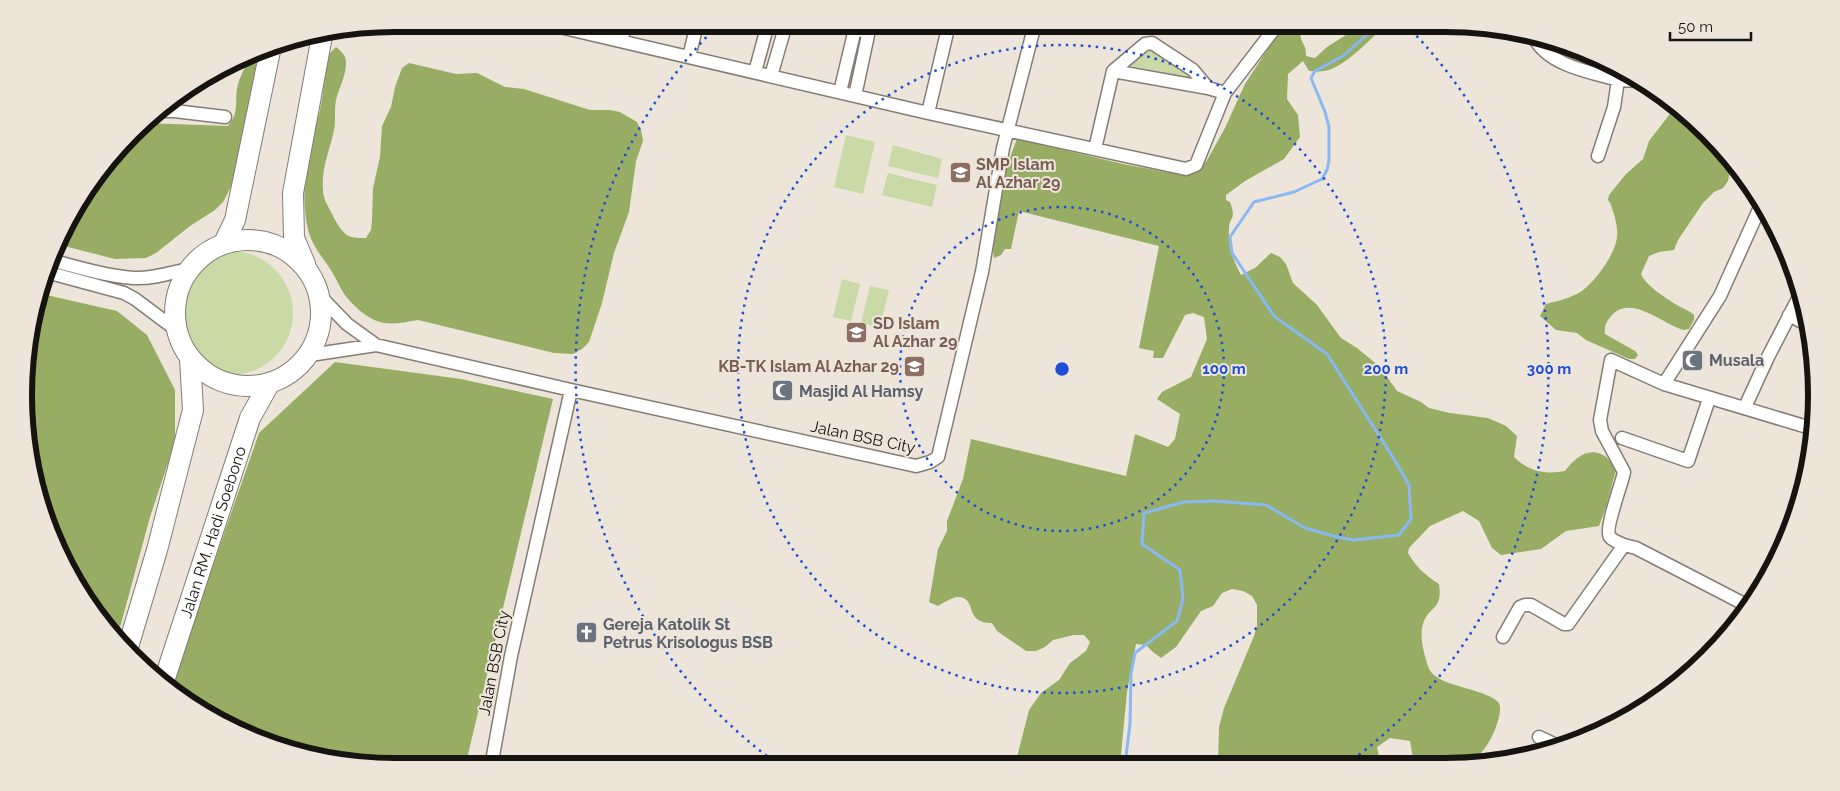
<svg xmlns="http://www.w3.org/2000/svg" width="1840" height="791" viewBox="0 0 1840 791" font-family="Raleway,sans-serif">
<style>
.green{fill:#c9daa6}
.forest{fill:#97ad64}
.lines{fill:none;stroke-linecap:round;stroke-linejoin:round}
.stream{stroke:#8ab8f4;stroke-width:3}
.street-casing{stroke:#857d73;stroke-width:15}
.primary-casing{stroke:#857d73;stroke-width:22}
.street{stroke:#fff;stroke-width:12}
.primary{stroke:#fff;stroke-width:20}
.ring{fill:none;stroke:#1d4ed8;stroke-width:2.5;stroke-dasharray:2.5 5}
.labels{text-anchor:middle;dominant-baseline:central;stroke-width:4;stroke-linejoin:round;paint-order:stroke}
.education-label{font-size:16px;font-weight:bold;fill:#785e54;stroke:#ede5da;text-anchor:start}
.worship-label{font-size:16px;font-weight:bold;fill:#5b616d;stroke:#ede5da;text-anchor:start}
.street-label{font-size:16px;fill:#171410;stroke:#ede5da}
.rim{fill:none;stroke:#171410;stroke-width:6}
.centre{fill:#1d4ed8;stroke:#ede5da;stroke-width:2.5}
.ring-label{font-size:15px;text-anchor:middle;font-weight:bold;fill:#1d4ed8;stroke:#ede5da;stroke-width:4;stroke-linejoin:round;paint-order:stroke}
</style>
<rect width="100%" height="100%" fill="#ede5da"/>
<path class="green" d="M596 24H618L615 32 595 26Z
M1152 48 1191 78 1129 66Z
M846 135 875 142 863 194 834 187Z
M893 145 942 159 938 178 888 166Z
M888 173 937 185 932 207 882 195Z
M169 313a62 62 0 1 1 124 0a62 62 0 1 1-124 0Z
M842 279 860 284 851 321 833 317Z
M870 286 889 290 880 327 861 323Z"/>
<path class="forest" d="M1284 24H1305C1294 42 1307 40 1306 56L1315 58 1327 47 1349 33 1357 24H1386C1372 38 1343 69 1324 71 1319 72 1314 71 1309 71L1303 61 1288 74 1287 99 1298 115 1300 137 1284 159 1245 181 1226 195V200L1230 202C1237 221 1229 216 1229 229 1228 248 1233 259 1241 275L1255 268 1271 253 1280 257 1286 264 1293 283 1317 305 1341 338 1357 348 1380 367 1397 391 1421 402 1429 408 1450 413 1488 418 1506 426 1517 436 1514 457C1528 471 1546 475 1565 471 1575 458 1589 445 1606 457 1610 460 1613 466 1616 470L1606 507 1599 526 1566 531 1541 549 1501 555 1492 548 1479 521 1463 511 1430 526 1409 548 1408 553C1417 568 1424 574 1439 584 1443 611 1429 605 1423 624 1419 636 1424 654 1428 666 1433 687 1483 687 1498 702 1505 709 1492 739 1487 745 1483 752 1476 756 1475 764H1414L1410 741 1390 738 1377 747 1379 757 1377 764 1218 765 1219 727 1224 708 1254 636 1257 626V605L1252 596 1243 591 1232 589 1222 593 1213 606 1201 611 1176 647 1161 658 1153 652 1146 645 1136 644 1127 692 1120 765H1015L1029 710 1041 693 1059 680 1070 663 1086 651 1090 642 1084 635H1074L1053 640 1045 647 1036 651H1026L997 631 992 623C962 623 979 597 957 597 951 598 943 603 938 606L929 602 938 549 947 531V521L963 479 971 439 1126 476 1135 434 1168 447 1175 439 1180 414 1157 399 1162 392 1191 377 1207 339 1204 317 1193 313 1185 315 1163 358H1153L1154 351 1139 348 1159 246 1019 211 1011 249H1005L1001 255 994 258 993 250C998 215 1003 171 1017 139L1123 164 1187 176 1206 162 1225 128 1245 84Z
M336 47C342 52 346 55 346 63 346 76 339 88 336 100 334 110 336 120 334 130 330 150 321 168 323 190 323 200 330 209 334 218 343 234 347 239 366 238L371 230 372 220 373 188 380 157 382 126 391 107 395 87 402 68 409 63 456 74 477 73 505 87 524 89 590 110H610L620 112 637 122 641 130 643 141 636 161 629 212 614 253 602 303 589 342 582 349 573 354 554 353 418 320C392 325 378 327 358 309 347 299 342 292 336 279 328 263 314 250 309 233 301 205 304 159 313 131 315 124 319 117 320 110 324 91 325 72 329 54Z
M265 49 234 181 223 202 215 210 190 226 156 253 146 258 115 259 60 245 74 209 145 123 228 126C241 111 233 98 239 81 242 72 247 64 251 55Z
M1676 106 1690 116 1729 158 1730 171 1728 181 1723 188 1714 192 1703 203 1678 240 1674 250 1659 252 1649 256 1641 274C1646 286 1666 298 1677 305 1683 309 1689 310 1694 315V320L1689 329 1684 330C1664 325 1634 296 1614 313 1608 319 1604 324 1605 334L1635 351 1638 355 1635 359H1629L1586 340 1577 333 1556 330 1540 316 1546 304C1558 301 1571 298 1582 291 1596 280 1615 255 1617 237 1618 229 1616 222 1614 214 1612 209 1612 205 1608 200L1609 195 1626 174 1643 159 1649 141Z
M42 294 117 311 147 335 175 390V442L150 517 118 635 73 581 31 468 24 395 31 323Z
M335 362 461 379 553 399 465 767H396L276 747 210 718 170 689 259 433Z"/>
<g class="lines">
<path class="stream" d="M1125 765 1130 724 1131 674 1135 653 1177 621 1183 599 1180 570 1142 544 1144 513 1184 502 1215 501 1266 505 1305 528 1337 537 1353 540 1399 535 1411 519 1409 485 1394 459 1327 354 1274 316 1232 253 1230 237 1254 202 1294 192 1322 179 1327 170 1329 160V127L1325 112 1311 78 1315 71 1343 56 1379 24"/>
<defs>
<path id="street" d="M547 24 928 113 1186 169 1196 165 1225 93 1278 24
M832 24 855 29
M1535 39C1550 66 1591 72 1618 80
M621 41 626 24
M689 57 697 24
M1113 71 1145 44 1152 43 1193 70 1208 88
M755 72 768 24
M771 76 786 24
M840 92 855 29 866 32 868 35 855 96
M157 111H174L225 117
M928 113 949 24
M1095 149 1113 71 1208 88 1225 93
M1598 156 1614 107 1618 80 1641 81
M54 261C80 268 107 276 134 278 152 279 170 273 188 269
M50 273 124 293 135 299 175 329
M318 294 347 324 376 345 571 390 916 466 930 462 938 457 982 272 1003 148 1035 24
M1789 315 1808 325
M310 355 376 345
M1664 384 1720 296 1761 205
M1745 407 1768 357 1801 293
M1622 438 1688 461 1709 399
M1624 545C1620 543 1613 541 1610 537 1604 529 1622 484 1624 472L1602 431 1600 420 1611 360 1664 384 1814 429
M1503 637 1520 607 1525 605H1531L1564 624H1568L1624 545 1636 548 1750 607
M1539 737 1556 745
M491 767 511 656 571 390"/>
<g id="primary">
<circle cx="248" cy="313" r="73"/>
<path d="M224 243 235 220 271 46"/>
<path d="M305 264 294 238 293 193 322 36"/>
<path d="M128 647 157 550 193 410 190 359"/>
<path id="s1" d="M163 684 250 418 269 384"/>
</g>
</defs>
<use href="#street" class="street-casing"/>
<use href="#primary" class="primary-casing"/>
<use href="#street" class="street"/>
<use href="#primary" class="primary"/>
</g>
<g class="ring">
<circle cx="1062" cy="369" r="162"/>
<circle cx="1062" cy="369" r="324"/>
<path d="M779 765A487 487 0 0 1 718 25M1406 25A487 487 0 0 1 1348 763"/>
</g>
<defs>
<symbol id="school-square" viewBox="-11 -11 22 22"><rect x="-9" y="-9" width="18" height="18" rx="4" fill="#8d6e63" stroke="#ede5da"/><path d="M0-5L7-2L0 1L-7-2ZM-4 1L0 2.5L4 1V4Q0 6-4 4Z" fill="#fff"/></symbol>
<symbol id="mosque-square" viewBox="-11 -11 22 22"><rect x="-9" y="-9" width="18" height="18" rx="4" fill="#6b7280" stroke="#ede5da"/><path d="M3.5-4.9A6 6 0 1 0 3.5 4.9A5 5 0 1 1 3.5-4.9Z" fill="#fff"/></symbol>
<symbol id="church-square" viewBox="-11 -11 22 22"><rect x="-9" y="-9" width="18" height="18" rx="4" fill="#6b7280" stroke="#ede5da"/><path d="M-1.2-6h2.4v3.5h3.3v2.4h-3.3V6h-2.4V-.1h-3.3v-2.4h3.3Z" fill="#fff"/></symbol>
</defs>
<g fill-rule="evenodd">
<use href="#school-square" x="948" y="160" width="25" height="25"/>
<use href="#school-square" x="844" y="320" width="25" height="25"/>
<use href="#mosque-square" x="1680" y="348" width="25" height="25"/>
<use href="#school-square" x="902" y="354" width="25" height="25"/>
<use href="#mosque-square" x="770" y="378" width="25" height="25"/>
<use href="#church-square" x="574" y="620" width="25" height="25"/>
</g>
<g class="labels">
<g class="education-label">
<text x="976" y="164">SMP Islam<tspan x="976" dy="18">Al Azhar 29</tspan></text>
<text x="873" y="323">SD Islam<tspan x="873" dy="18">Al Azhar 29</tspan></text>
<text x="899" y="366" text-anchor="end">KB-TK Islam Al Azhar 29</text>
</g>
<g class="worship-label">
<text x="1709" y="360">Musala</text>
<text x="799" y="391">Masjid Al Hamsy</text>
<text x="603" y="624">Gereja Katolik St<tspan x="603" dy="18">Petrus Krisologus BSB</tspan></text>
</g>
<g class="street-label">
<text transform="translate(863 437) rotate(12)">Jalan BSB City</text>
<text stroke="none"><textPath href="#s1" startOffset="160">Jalan RM. Hadi Soebono</textPath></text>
<text transform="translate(494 663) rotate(-79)">Jalan BSB City</text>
</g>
</g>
<path d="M0 0H1840V791H0ZM395 32H1445A363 363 0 0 1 1808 395V395A363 363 0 0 1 1445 758H395A363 363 0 0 1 32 395V395A363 363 0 0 1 395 32Z" fill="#ede5da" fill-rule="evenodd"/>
<path class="rim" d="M395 32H1445A363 363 0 0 1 1808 395V395A363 363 0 0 1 1445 758H395A363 363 0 0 1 32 395V395A363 363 0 0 1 395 32Z"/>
<circle cx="1062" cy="369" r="8" class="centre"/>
<g class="ring-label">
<text x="1224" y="374">100 m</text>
<text x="1386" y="374">200 m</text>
<text x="1549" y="374">300 m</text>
</g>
<path d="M1670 32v8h81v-8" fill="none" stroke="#171410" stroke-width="2.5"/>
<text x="1678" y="32" font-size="15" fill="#171410" stroke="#ede5da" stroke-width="4" paint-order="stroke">50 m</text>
</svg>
